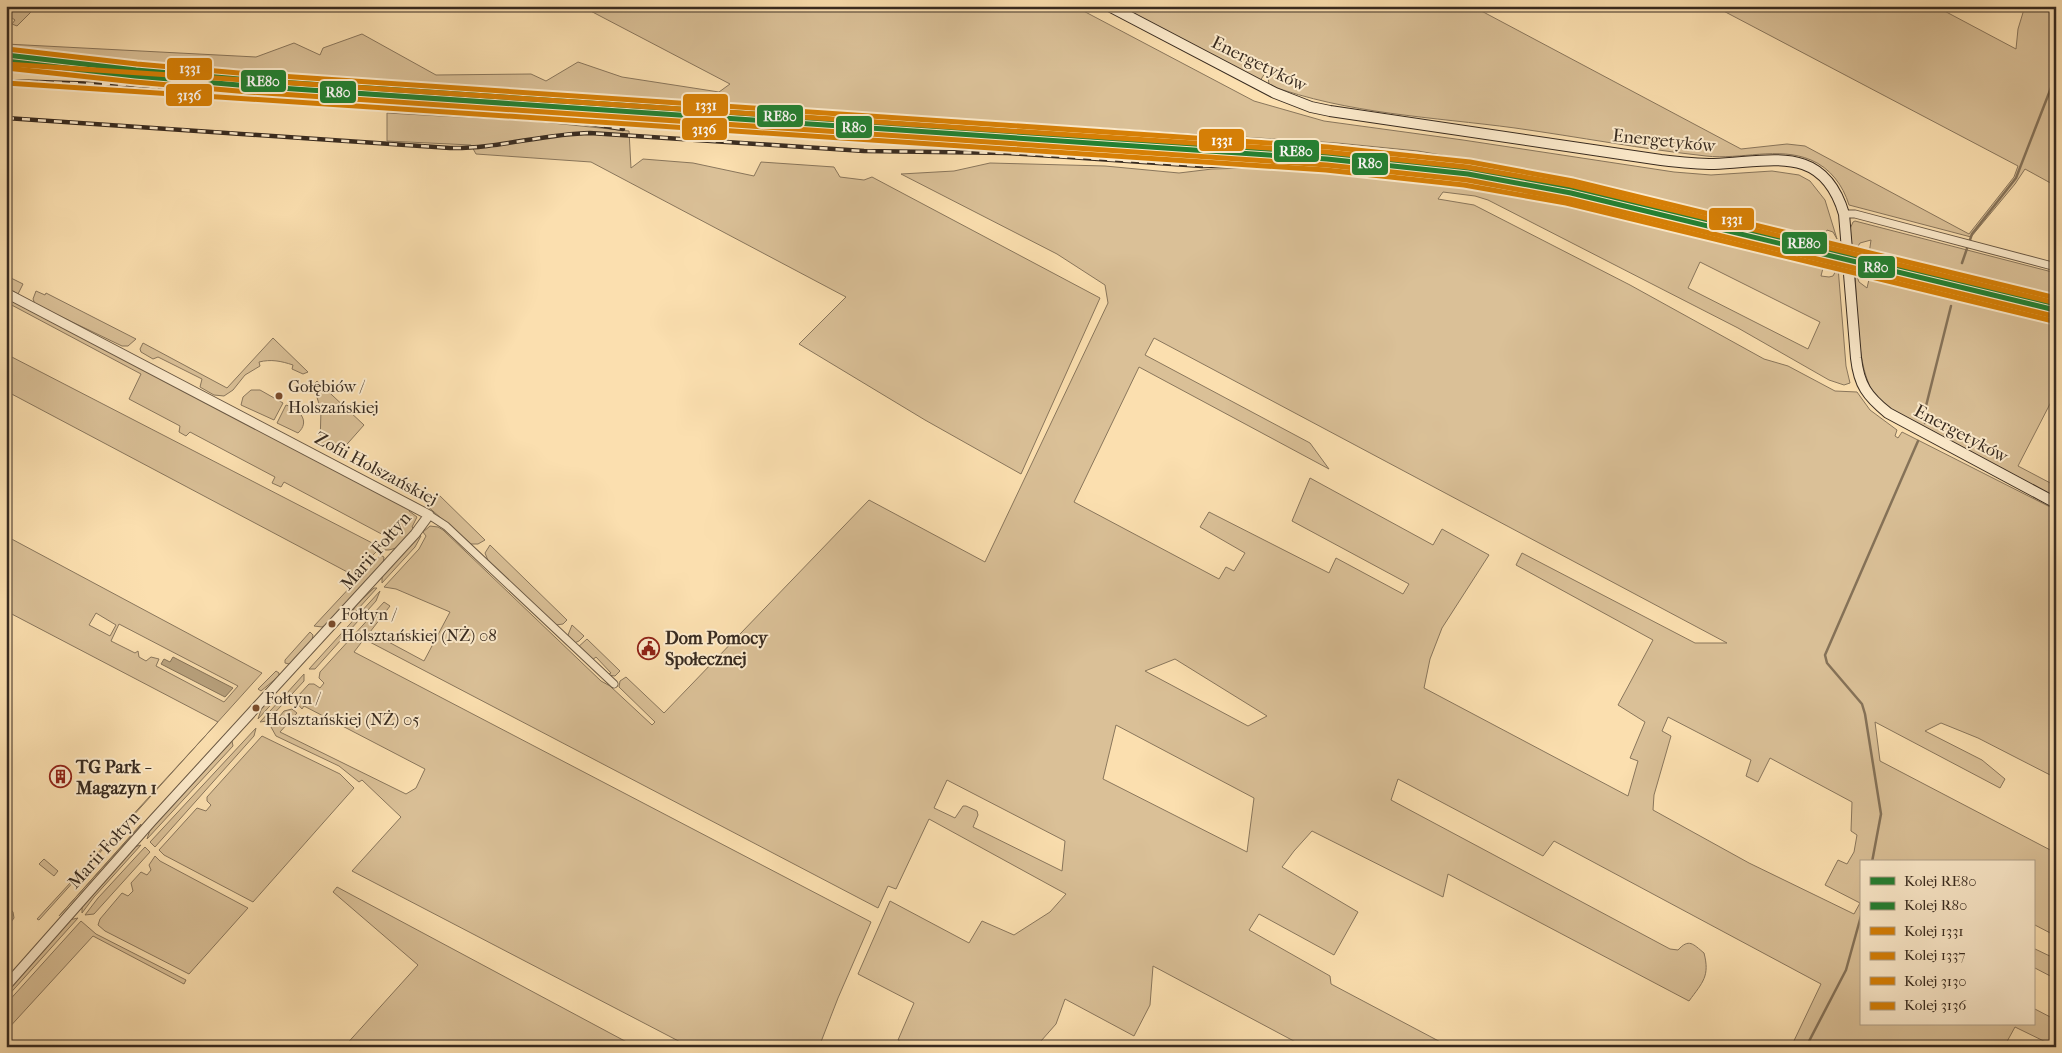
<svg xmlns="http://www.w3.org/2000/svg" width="2062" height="1053" viewBox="0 0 2062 1053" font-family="'IM FELL French Canon',serif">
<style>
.green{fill:#dac097;stroke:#89765c;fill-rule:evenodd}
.water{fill:#b9a27e;stroke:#857258}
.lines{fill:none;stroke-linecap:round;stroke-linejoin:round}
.stream{stroke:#857258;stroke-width:2.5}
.minor-casing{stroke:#695844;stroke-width:9}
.tertiary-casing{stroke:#695844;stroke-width:11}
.secondary-casing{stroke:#382b20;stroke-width:12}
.minor{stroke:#fceacb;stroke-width:7}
.tertiary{stroke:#fceacb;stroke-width:9}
.secondary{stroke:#fceacb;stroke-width:10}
.rail-casing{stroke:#382b20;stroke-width:4.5}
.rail{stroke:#fceacb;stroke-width:2.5;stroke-dasharray:8;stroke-linecap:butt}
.rail-1-casing{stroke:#fceacb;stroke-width:9}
.rail-2-casing{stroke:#fceacb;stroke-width:9}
.rail-3-casing{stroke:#fceacb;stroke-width:9}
.rail-4-casing{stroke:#fceacb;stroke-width:9}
.rail-5-casing{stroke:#fceacb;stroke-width:9}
.rail-6-casing{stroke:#fceacb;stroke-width:9}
.rail-1{stroke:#238132;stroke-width:5}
.rail-2{stroke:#238132;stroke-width:5}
.rail-3{stroke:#d78006;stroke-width:5}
.rail-4{stroke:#d78006;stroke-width:5}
.rail-5{stroke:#d78006;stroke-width:5}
.rail-6{stroke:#d78006;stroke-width:5}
.bus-dot{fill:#7a4b2a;stroke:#fceacb;stroke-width:2}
.labels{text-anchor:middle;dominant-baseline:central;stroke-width:4;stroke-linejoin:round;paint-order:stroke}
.bus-label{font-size:17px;fill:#382b20;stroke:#fceacb;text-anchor:start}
.street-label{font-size:18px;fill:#382b20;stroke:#fceacb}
.poi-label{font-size:18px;font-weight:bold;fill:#382b20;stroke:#fceacb;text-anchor:start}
.line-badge{stroke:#fceacb;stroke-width:2}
.badge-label{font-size:14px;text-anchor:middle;font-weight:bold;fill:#fff}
</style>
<rect width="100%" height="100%" fill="#fbdfaf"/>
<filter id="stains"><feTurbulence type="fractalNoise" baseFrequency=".004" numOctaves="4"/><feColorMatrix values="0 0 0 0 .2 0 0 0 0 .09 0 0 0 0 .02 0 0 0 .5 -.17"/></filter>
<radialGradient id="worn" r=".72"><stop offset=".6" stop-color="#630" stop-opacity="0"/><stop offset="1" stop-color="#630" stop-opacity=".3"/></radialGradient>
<path class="green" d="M11 6H37L17 26 12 24 15 20 6 14Z
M581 6H1074L1254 101 1324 121 1463 140 1674 172 1711 175 1772 171 1799 175 1810 181 1825 200 1837 239 1833 232 1827 230 1823 243 1538 172 1418 151 1337 143 260 75 133 64 6 50V44L256 57 294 43 320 55 323 48 362 34 436 75 531 74 546 81 578 62 622 77 719 92 730 84Z
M1117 6H1399L1404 9 1406 6H1472L1741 149 1787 144 1805 146 1969 234 2014 177 2018 166 1714 6H1935L2016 49 2018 29 2025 6H2056V186L2025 169 2015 184 1971 237 1849 205C1843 185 1830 168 1811 160 1778 146 1741 160 1706 156 1642 149 1579 137 1515 128 1433 117 1347 114 1269 85L1268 76 1265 73 1260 81Z
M387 113 533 121 629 131 631 168 643 159 693 163 754 176 761 162 834 167 840 177 864 180 872 177 1100 298 1021 474 925 420 799 344 846 297 591 162 476 154 471 145 387 141Z
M990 163 1105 166 1179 173 1212 169 1283 167 1472 186 1598 211 1824 264 1821 276 1829 277 1833 276 1838 267 1846 366 1850 383 1844 385 1829 380 1738 328 1488 200 1475 196 1443 192 1438 199 1474 205 1630 285 1764 359 1788 366 1835 391 1857 392 1870 410 1897 430 1895 436 1898 438 1902 432 2056 510V778L1978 738 1941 723 1925 731 1982 760 2005 779 2000 788 1875 722 1880 761 2056 853V936L2033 924V862H1861V1024H2033V1008L2056 1020V1047L2015 1027 2004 1047H1791L1821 984 1554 841 1543 856 1398 779 1391 800 1670 949 1678 950C1689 938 1693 944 1704 953 1710 976 1703 982 1689 1001L1448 874 1443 897 1312 831 1294 851 1282 867 1358 912 1334 955 1259 914 1249 930 1330 976 1331 984 1450 1047H1305L1153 966 1150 1005 1134 1036 1065 999 1056 1024 1041 1041 1050 1047H910L898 1040 914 1003 858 974 890 901 969 943 982 921 1014 935 1050 912 1066 894 929 819 896 889 888 886 878 908 364 639 354 652 871 922 838 998 819 1047H690L352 871 401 817 362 780 359 782 339 766 276 736 271 727 284 711 292 709 297 713 280 732 406 794 416 788 425 769 304 706 302 709 296 702 297 697 309 684H314L320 688 324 683 319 678 320 672 384 602 390 606 370 632 424 661 450 612 396 589 384 587 419 549 426 536 423 532 430 526 438 527 443 530 601 681 610 686 652 725 655 722 619 687 620 681 626 677 664 713 869 500 985 562 1108 303 1105 285 1057 254 901 174 954 171ZM1700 262 1820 322 1808 349 1688 288ZM1154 338 1727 643H1695L1522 553 1516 565 1653 640 1618 705 1645 722 1630 758 1638 761 1628 796 1424 688 1430 659 1442 628 1489 555 1442 529 1433 545 1310 478 1292 521 1409 584 1403 594 1336 558 1329 573 1209 512 1200 527 1245 553 1234 571 1226 567 1219 579 1074 502 1139 367 1329 469 1310 443 1145 355ZM1175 659 1267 716 1248 726 1145 671ZM1668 717 1751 760 1746 776 1758 782 1770 758 1852 802 1851 831 1857 835 1854 852 1847 864 1838 860 1825 885 1860 903 1854 914 1749 863 1653 810 1654 795 1671 736 1662 731ZM1116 725 1254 798 1247 852 1103 779ZM947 780 1065 841 1062 871 973 827 978 815 977 811 966 806H963L955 818 934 808Z
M1855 221 2056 273V297L1869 254 1871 240 1860 243 1855 251 1852 250 1850 229 1853 222Z
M1855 271 1859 282 1867 288 1870 275 2056 320V404L2051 402 2018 466 2056 486V498L1892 411C1887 406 1879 401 1875 395 1856 370 1857 303 1855 271Z
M11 278 23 284 18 294 6 287V279L10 280Z
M36 291 45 295 46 293 136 339 128 346H122L35 304 33 299Z
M6 298 410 509 409 511 417 517 412 527 414 529 396 548 389 550H378L353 575 6 391V354L380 547 389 538 284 482 281 487 272 483 275 477 190 432 186 436 179 432 180 426 129 399 141 374 6 302Z
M273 338 308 372 303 374 292 369 293 365C281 361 271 359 259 362L260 366 245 375 233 390 224 396 214 395 200 387 202 379 158 357 153 359 141 352 140 349 143 343 227 388Z
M317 381 364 425 341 451 320 444 321 410 313 385Z
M251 390H260L283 403 274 420 241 405 243 397Z
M286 405C299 409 311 421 298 433L277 423Z
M437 493 485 540 478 544H471L426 505Z
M420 535 421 536 415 547 382 583V575Z
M6 536 262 673 39 920 37 919 218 722 6 611ZM96 613 116 625 110 636 89 625ZM119 624 238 686 224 702 156 666 159 659 151 657 146 661 139 657 138 651 135 653 111 641Z
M490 545 567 620 563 624 556 625 489 563 485 553Z
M380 555 384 557 383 564 326 625 322 627 314 626Z
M374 588H377L348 620 356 605Z
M380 591 376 601 315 669H309Z
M572 625 584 636 579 641 572 644 568 635Z
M310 632 313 635 312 640 292 663 289 664 285 663V660Z
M587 639 620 671 615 676 607 675 611 673 596 657 591 661 577 648Z
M276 671 279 673V676L261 691 258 689Z
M304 674V681L292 694H286Z
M274 696 278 697 258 719 262 707Z
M281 699 282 705 267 721 260 722Z
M256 728 254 736 155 847 150 842Z
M262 736 340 774 354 788 253 902 164 855 159 850 197 808 206 811 211 805 207 801V797Z
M232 741 233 746 147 839 150 830Z
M141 824V825L59 916Z
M141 845 94 897 82 913V907L86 902 134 847Z
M145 847 150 852 94 914 85 915 98 898Z
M155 856 160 861 248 908 189 974 105 931 98 925 100 919 122 893 128 896 133 891 131 883 141 872 147 875 151 870 149 865Z
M44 859 58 871 54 876 39 864Z
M337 887 636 1047H344L418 965 333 892Z
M8 906 13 912 14 918 6 929V908Z
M78 918 6 998V992L69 920Z
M81 921 96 934 186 980 184 984 93 936 6 1031V1004Z
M2033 948 2056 959V979L2033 967Z"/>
<path class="water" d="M173 657 233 688 225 697 161 664 164 659 170 662Z"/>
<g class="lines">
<path class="stream" d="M1962 263 1972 234 2016 178 2056 75
M1925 423 1924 414 1951 306
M1872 862 1881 814 1865 714 1862 704 1827 663 1825 655 1918 441
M1806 1047 1846 970 1861 916"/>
<defs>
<path id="minor" d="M1844 214H1855L2056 267
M429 515 446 526 614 684"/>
<path id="tertiary" d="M6 293 429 515 415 534 152 821 6 986"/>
<path id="secondary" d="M1109 6 1275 93 1311 107 1330 111 1661 160C1678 162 1696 164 1714 164 1771 162 1823 143 1844 214L1856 358C1859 385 1867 396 1888 413L2056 503"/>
</defs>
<use href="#minor" class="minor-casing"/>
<use href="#tertiary" class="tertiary-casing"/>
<use href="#secondary" class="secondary-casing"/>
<use href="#minor" class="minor"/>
<use href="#tertiary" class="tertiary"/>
<use href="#secondary" class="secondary"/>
<defs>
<path id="rail" d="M6 81 133 85 208 93 465 108 554 118 623 129
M6 118 450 148C497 149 542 134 590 133L864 151 1008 153 1202 166 1288 164 1429 176 1499 186 1603 206 2056 316"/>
</defs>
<use href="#rail" class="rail-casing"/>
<use href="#rail" class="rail"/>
<defs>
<path id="rail-1" d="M6 55 136 70 250 80 1328 153 1469 168 1572 187 2056 304"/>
<path id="rail-2" d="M6 61 135 76 250 86 1327 159 1468 174 1571 193 2055 310"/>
<path id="rail-3" d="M7 49 137 64 250 74 1328 147 1470 162 1573 181 2056 298"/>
<path id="rail-4" d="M6 68 135 82 249 92 1327 165 1467 180 1569 199 2053 316"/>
<path id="rail-5" d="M6 64 1327 152 1467 167 1570 185 2056 303"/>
<path id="rail-6" d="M6 83 1326 170 1464 185 1566 203 2053 321"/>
</defs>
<use href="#rail-1" class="rail-1-casing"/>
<use href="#rail-2" class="rail-2-casing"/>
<use href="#rail-3" class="rail-3-casing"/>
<use href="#rail-4" class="rail-4-casing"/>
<use href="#rail-5" class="rail-5-casing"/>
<use href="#rail-6" class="rail-6-casing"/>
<use href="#rail-1" class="rail-1"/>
<use href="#rail-2" class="rail-2"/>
<use href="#rail-3" class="rail-3"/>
<use href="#rail-4" class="rail-4"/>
<use href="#rail-5" class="rail-5"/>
<use href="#rail-6" class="rail-6"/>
</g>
<defs>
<symbol id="civic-ring" viewBox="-11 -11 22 22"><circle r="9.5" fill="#fceacb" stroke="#8f2418" stroke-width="1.5"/><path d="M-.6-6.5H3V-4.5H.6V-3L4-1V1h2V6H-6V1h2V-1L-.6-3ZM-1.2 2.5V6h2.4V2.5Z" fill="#8f2418"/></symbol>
<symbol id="building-ring" viewBox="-11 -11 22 22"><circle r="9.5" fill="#fceacb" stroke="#8f2418" stroke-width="1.5"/><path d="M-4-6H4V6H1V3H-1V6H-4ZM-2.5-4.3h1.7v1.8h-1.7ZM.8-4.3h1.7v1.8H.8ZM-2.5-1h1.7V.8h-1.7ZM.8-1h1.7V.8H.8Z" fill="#8f2418"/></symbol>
</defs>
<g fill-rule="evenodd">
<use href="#civic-ring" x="636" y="636" width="25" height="25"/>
<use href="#building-ring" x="48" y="764" width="25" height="25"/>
</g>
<g class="bus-dot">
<circle cx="279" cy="396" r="4.5"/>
<circle cx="332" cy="624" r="4.5"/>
<circle cx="256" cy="708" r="4.5"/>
</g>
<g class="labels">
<g class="bus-label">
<text x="288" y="386">Gołębiów /<tspan x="288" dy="21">Holszańskiej</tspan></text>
<text x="341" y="614">Fołtyn /<tspan x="341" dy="21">Holsztańskiej (NŻ) 08</tspan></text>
<text x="265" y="698">Fołtyn /<tspan x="265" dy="21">Holsztańskiej (NŻ) 05</tspan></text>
</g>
<g class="street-label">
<text transform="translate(1259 64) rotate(26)">Energetyków</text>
<text transform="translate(1664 141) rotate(6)">Energetyków</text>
<text transform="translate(1961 434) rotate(28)">Energetyków</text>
<text transform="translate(376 469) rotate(28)">Zofii Holszańskiej</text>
<text transform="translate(376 551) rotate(-49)">Marii Fołtyn</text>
<text transform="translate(104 850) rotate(-48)">Marii Fołtyn</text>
</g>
<g class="poi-label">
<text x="665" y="638">Dom Pomocy<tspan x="665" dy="21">Społecznej</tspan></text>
<text x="76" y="767">TG Park -<tspan x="76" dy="21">Magazyn 1</tspan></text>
</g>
</g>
<g class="line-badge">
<rect x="166" y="57" width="47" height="24" rx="5" fill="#d78006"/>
<rect x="240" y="69" width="47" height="24" rx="5" fill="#238132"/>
<rect x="319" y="80" width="38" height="24" rx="5" fill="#238132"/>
<rect x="165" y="83" width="48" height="24" rx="5" fill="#d78006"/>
<rect x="682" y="93" width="47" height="24" rx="5" fill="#d78006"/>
<rect x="756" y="104" width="48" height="24" rx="5" fill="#238132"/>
<rect x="835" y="115" width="38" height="24" rx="5" fill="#238132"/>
<rect x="681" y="117" width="47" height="24" rx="5" fill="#d78006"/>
<rect x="1198" y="128" width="47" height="24" rx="5" fill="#d78006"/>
<rect x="1273" y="139" width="47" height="24" rx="5" fill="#238132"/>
<rect x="1351" y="152" width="38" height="24" rx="5" fill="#238132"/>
<rect x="1708" y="207" width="47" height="24" rx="5" fill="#d78006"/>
<rect x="1781" y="231" width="47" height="24" rx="5" fill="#238132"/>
<rect x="1857" y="255" width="39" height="24" rx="5" fill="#238132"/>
</g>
<g class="badge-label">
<text x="190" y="73">1331</text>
<text x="263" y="86">RE80</text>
<text x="338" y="97">R80</text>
<text x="189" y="100">3136</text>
<text x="706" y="110">1331</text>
<text x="780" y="121">RE80</text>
<text x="854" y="132">R80</text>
<text x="704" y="134">3136</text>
<text x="1222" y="145">1331</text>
<text x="1296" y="156">RE80</text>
<text x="1370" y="168">R80</text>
<text x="1732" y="224">1331</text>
<text x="1804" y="248">RE80</text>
<text x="1876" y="272">R80</text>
</g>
<rect width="2062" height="1053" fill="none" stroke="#fbdfaf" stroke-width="25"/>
<rect x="8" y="8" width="2047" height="1038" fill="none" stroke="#382b20" stroke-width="2.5"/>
<rect x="12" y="12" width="2037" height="1028" fill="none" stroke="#382b20"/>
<rect x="1860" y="860" width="175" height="165" fill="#fceacb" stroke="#ae9e87"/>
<rect x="1870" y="877" width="25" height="8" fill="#238132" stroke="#ae9e87"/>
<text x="1904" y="886" font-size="15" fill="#382b20">Kolej RE80</text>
<rect x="1870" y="902" width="25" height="8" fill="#238132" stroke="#ae9e87"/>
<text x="1904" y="910" font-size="15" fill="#382b20">Kolej R80</text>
<rect x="1870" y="927" width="25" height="8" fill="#d78006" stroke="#ae9e87"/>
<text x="1904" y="936" font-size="15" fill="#382b20">Kolej 1331</text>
<rect x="1870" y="952" width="25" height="8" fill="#d78006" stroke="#ae9e87"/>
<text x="1904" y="960" font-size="15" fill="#382b20">Kolej 1337</text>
<rect x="1870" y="977" width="25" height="8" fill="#d78006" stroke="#ae9e87"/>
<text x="1904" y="986" font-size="15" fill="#382b20">Kolej 3130</text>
<rect x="1870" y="1002" width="25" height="8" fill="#d78006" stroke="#ae9e87"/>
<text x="1904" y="1010" font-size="15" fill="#382b20">Kolej 3136</text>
<rect width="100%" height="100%" filter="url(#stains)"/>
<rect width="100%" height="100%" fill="url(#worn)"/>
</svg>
